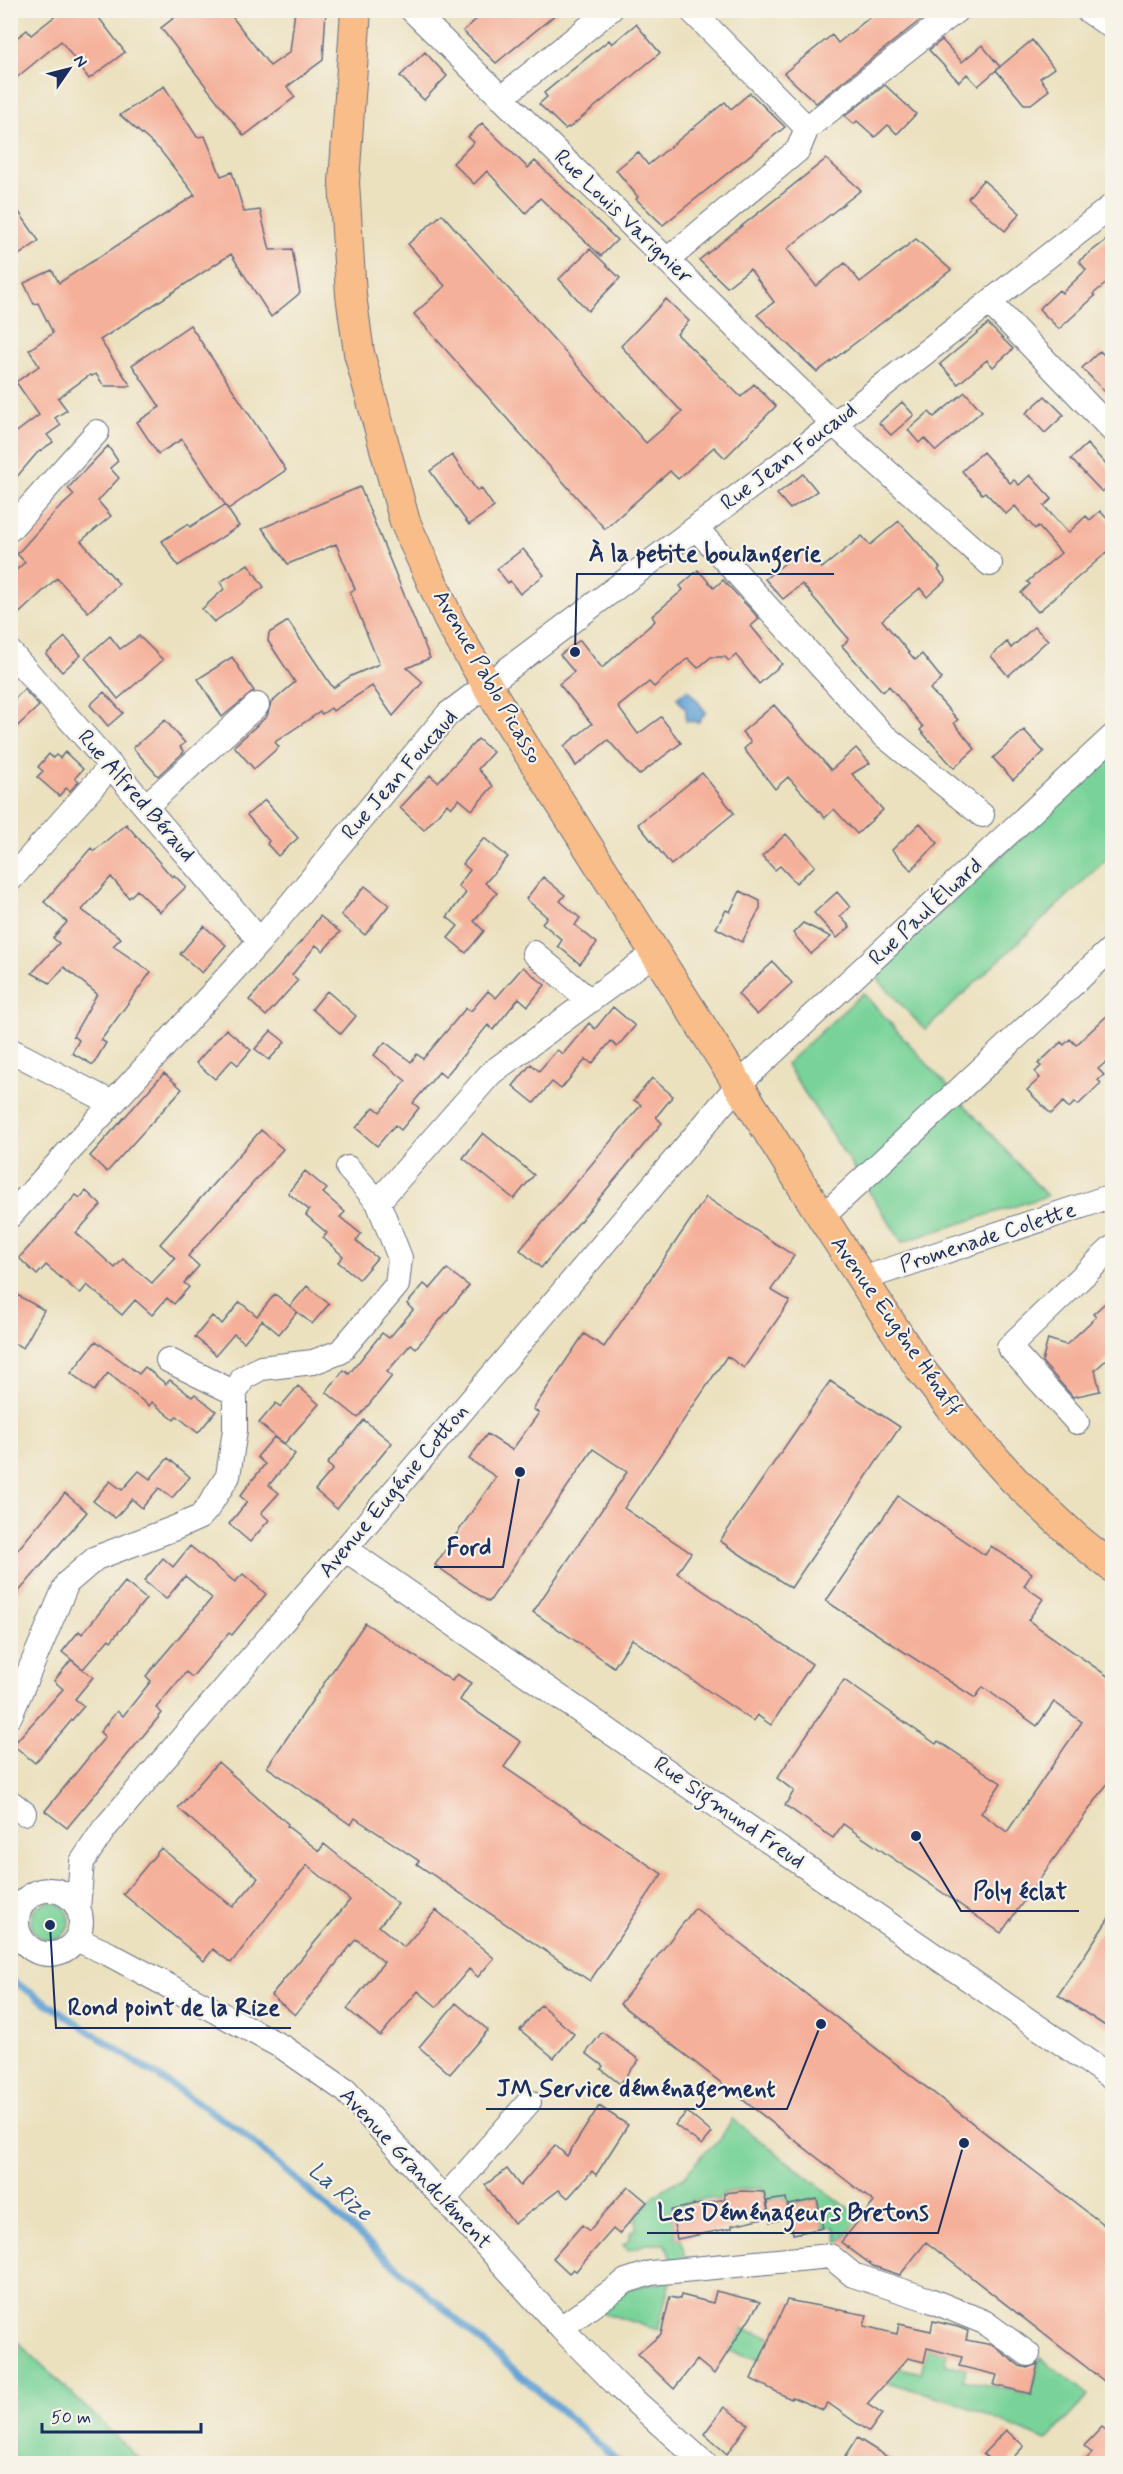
<svg xmlns="http://www.w3.org/2000/svg" width="1123" height="2474" viewBox="0 0 1123 2474" font-family="Mynerve,sans-serif">
<style>
.green{fill:#79d399;stroke:#4a817c;stroke-width:1.5}
.water{fill:#60a1d3;stroke:#3e6898;stroke-width:1.5}
.lines{fill:none;stroke-linecap:round;stroke-linejoin:round}
.stream{stroke:#60a1d3;stroke-width:7}
.building{fill:#f5b09a}
.minor-casing{stroke:#646d80;stroke-width:26}
.major-casing{stroke:#646d80;stroke-width:32}
.minor{stroke:#fff;stroke-width:24}
.major{stroke:#f8bd89;stroke-width:30}
.labels{text-anchor:middle;dominant-baseline:central;stroke-width:4.5;stroke-linejoin:round;paint-order:stroke}
.street-label{font-size:22px;fill:#1b2f5e;stroke:#f7f3e8}
.water-label{font-size:24px;font-style:italic;fill:#335787;stroke:#f7f3e8}
.leader{fill:none;stroke:#1b2f5e;stroke-width:2}
.callout-dot{fill:#1b2f5e;stroke:#f7f3e8;stroke-width:2}
.callout-label{font-size:24px;text-anchor:middle;font-weight:bold;fill:#1b2f5e;stroke:#f7f3e8;stroke-width:4.5;stroke-linejoin:round;paint-order:stroke}
</style>
<rect width="100%" height="100%" fill="#f7f3e8"/>
<filter id="ink" filterUnits="userSpaceOnUse"><feTurbulence type="fractalNoise" baseFrequency=".0167" numOctaves="2"/><feDisplacementMap in="SourceGraphic" scale="12" xChannelSelector="R" yChannelSelector="G"/><feConvolveMatrix kernelMatrix="1 2 1 2 8 2 1 2 1" color-interpolation-filters="sRGB"/></filter>
<filter id="wash" filterUnits="userSpaceOnUse"><feTurbulence type="fractalNoise" baseFrequency=".008" numOctaves="4" result="noise"/><feDisplacementMap in="SourceGraphic" scale="24" xChannelSelector="R" yChannelSelector="G"/><feGaussianBlur stdDeviation="1.35" result="paint"/><feColorMatrix in="noise" values="0 0 0 0 0 0 0 0 0 0 0 0 0 0 0 0 0 1.4 0 .05"/><feComposite in="paint" operator="in"/></filter>
<g filter="url(#wash)">
<rect width="100%" height="100%" fill="#ebe1bf"/>
<path class="green" d="M1112 753V854L925 1030 874 975Z
M863 993 1047 1196 902 1242 786 1064Z
M31 1921a19 19 0 1 1 38 0a19 19 0 1 1-38 0Z
M732 2119 913 2258 907 2267 854 2226 839 2243 835 2227 823 2228 817 2199 787 2205 786 2198 766 2201 762 2187 724 2193 719 2200 709 2198 689 2202 671 2210 677 2239 681 2238 685 2258 671 2259 666 2244H646L628 2250 623 2245 630 2239V2233L636 2230V2215L656 2194 685 2176 703 2154 721 2138Z
M670 2281 658 2330 598 2311 629 2288Z
M665 2318 674 2320 673 2325 739 2340 741 2329 921 2373 927 2348 947 2353 946 2365 966 2368 963 2380 1031 2394 1040 2357 1089 2395 1046 2441 956 2402 886 2382 787 2365 662 2336Z
M11 2335 132 2452 145 2463H11Z"/>
<path class="water" d="M688 689 706 712 699 722 686 721V710L677 698Z"/>
<g class="lines">
<path class="stream" d="M10 1979 238 2129 622 2464"/>
</g>
<g id="blocks">
<path class="building" d="M63 10H93L125 52 89 79 61 41 10 83V43L27 30 31 35Z
M184 10H227L270 66 290 52 295 10H326L323 60 287 87 295 97 244 136 161 28Z
M487 10H561L496 63 463 31Z
M879 10H933L816 103 784 73 832 35 838 43Z
M636 24 660 53 569 128 568 127 565 129 539 104 547 97 544 93 609 40 612 44Z
M942 40 962 62 982 45 1000 67 978 86 967 74 959 82 929 50Z
M1032 40 1054 68 1040 78 1049 90 1031 104H1024L996 70Z
M425 52 447 76 424 100 400 76Z
M885 85 916 114 897 134 888 125 875 137 857 121 854 124 845 116Z
M164 86 197 137 205 136 221 176 232 172 244 212 260 210 270 250 292 249 300 293 271 317 231 254 100 340 131 386H104L96 374 91 376 90 375 58 398 67 410 55 418 61 425 47 435 53 442 37 453 10 485V437L39 415 16 382 39 366 29 350 53 333 38 303 34 304 24 283 52 270 59 283 195 195 160 150 120 115Z
M750 93 785 127 663 225 636 199 638 197 616 170 638 152 648 165 725 102 731 109Z
M482 123 528 168 535 161 617 240 601 256 540 198 526 213 487 171 474 184 453 163 474 142 468 137Z
M826 159 861 190 787 249 816 286 845 263 860 282 916 239 951 270 817 372 757 315 774 302 750 269 727 287 699 260Z
M983 180 1020 213 1005 231 968 198Z
M10 199 39 241 10 261Z
M442 214 646 443 682 412 621 346 666 299 689 321 677 334 741 397 754 384 776 406 725 458 714 447 678 479 670 471 605 529 414 314 445 286 408 244Z
M1113 235V278L1093 294 1095 296 1059 329 1039 309 1059 290 1062 293 1086 270 1079 261Z
M590 249 620 278 588 311 559 279Z
M988 324 1013 349 993 367 987 360 958 384 940 364Z
M190 325 286 470 228 509 182 439 158 454 137 422 160 407 132 365Z
M1100 351 1113 364V400L1082 368Z
M965 392 982 411 936 451 924 438 919 443 908 430 929 412 934 417Z
M1045 396 1064 415 1045 433 1026 413Z
M902 402 914 415 891 435 879 423Z
M1087 444 1113 472V482L1102 492 1071 459Z
M108 446 118 461 110 468 119 478 98 501 111 516 81 541 119 584 88 612 57 578 10 622V576L25 562 17 554 55 512 74 495 68 488Z
M983 452 1010 483 1014 480 1019 485 1030 475 1052 499 1044 506 1068 533 1086 516 1090 520 1100 511 1113 525V547L1038 612 1021 593 1030 584 1027 582 1061 553 1038 526 1035 529 1015 506 1006 514 985 492 982 494 962 471Z
M452 455 477 491 481 488 494 507 469 525 430 471Z
M803 474 817 491 790 509 777 494Z
M360 487 430 658 407 668 423 682 393 716 372 686 333 711 331 708 322 714 320 712 275 742 279 747 254 769 234 746 267 716 271 703 295 682 268 641 269 633 288 621 333 688 351 676 379 664 350 592 355 589 336 544 288 564 262 528Z
M225 505 239 526 178 566 162 541 188 524 190 527Z
M899 521 940 568 938 570 946 580 927 597 920 588 882 620 915 660 922 654 942 679 930 689 958 720 954 723 975 749 954 768 920 730 923 727 889 686 883 692 842 646 849 639 802 584 783 599 765 579 804 548 822 568 862 536 870 545Z
M523 549 544 575 520 594 510 581 508 583 497 569Z
M248 564 264 587 214 622 202 609 224 589 220 582Z
M698 570 714 588 723 580 754 613 759 619 751 626 782 664 759 684 736 655 729 661 725 657H711L698 668 688 658 654 687 649 682 618 707 638 734 661 717 681 743 639 775 608 740 576 766 564 746 592 724 559 684 574 672 560 655 580 640 602 668 655 621 652 616 683 590 680 586Z
M1034 627 1048 640 1008 676 991 656 1007 642 1011 648Z
M110 636 120 649 139 636 163 660 118 699 85 658Z
M65 637 81 655 62 672 46 654Z
M232 657 254 691 222 717 198 679Z
M24 689 39 706 10 733V704Z
M104 692 123 713 108 726 90 705Z
M774 705 831 770 856 748 870 763 852 774 883 810 857 834 834 809 825 818 788 777 775 789 744 749 751 742 742 732Z
M165 720 185 743 180 747 184 752 158 776 133 748Z
M1024 730 1044 752 1013 780 993 758Z
M478 739 493 752 478 769 493 786 472 810 459 799 451 808 447 804 424 830 400 808 430 775 438 782Z
M65 752 83 769 75 778 79 781 70 791 66 788 59 796 37 777 43 771 38 767 49 754 53 758 56 755 60 758Z
M702 773 734 813 671 865 638 824Z
M265 800 298 838 278 856 267 844 269 841 247 815Z
M920 823 938 843 911 870 892 850Z
M126 824 172 877 174 875 186 887 160 912 137 890 129 898 111 877 82 910 121 938 113 946 151 972 101 1040 106 1043 93 1065 72 1053 79 1040 73 1036 97 994 64 967 50 983 32 973 59 943 53 938 67 922 44 902 91 848 94 851Z
M786 834 815 866 796 883 780 866 775 870 762 856Z
M484 838 508 857 485 883 497 893 474 921 484 931 466 953 448 938 458 926 447 917 466 893 458 886 470 870 463 864Z
M543 877 565 895 560 901 580 918 575 925 597 943 580 964 558 946 562 940 542 923 547 917 526 899Z
M365 886 389 905 365 935 341 915Z
M740 891 760 901V908L742 942 716 928 726 910 730 912Z
M837 892 850 907 840 916 850 927 837 938 814 913Z
M320 916 340 932 323 951 316 945 292 975 298 980 266 1016 249 1000 305 937Z
M803 923 831 937 811 954 793 933Z
M204 926 226 945 202 973 180 954Z
M773 962 792 983 757 1015 738 994Z
M523 967 545 985 528 1006 519 998 493 1030 488 1025 445 1077 439 1072 413 1103 419 1108 401 1130 395 1125 377 1146 356 1128 374 1107 380 1112 406 1081 374 1055 385 1042 411 1062 417 1054 423 1059 466 1008 471 1011 488 991 496 998Z
M327 991 356 1016 341 1034 312 1009Z
M613 1007 635 1026 617 1047 611 1041 592 1064 586 1059 561 1089 552 1082 534 1103 513 1086 531 1064 539 1071 557 1050 563 1054 589 1023 595 1029Z
M1113 1010V1056L1098 1069 1104 1075 1098 1080 1101 1083 1078 1105 1075 1102 1069 1108 1063 1102 1051 1114 1027 1090 1040 1078 1035 1072 1041 1066 1038 1064 1061 1042 1064 1045 1070 1039 1076 1045Z
M226 1029 251 1050 238 1065 232 1060 215 1079 196 1063Z
M271 1031 285 1042 269 1060 255 1049Z
M164 1073 182 1089 107 1172 90 1156Z
M652 1078 673 1096 656 1117 662 1123 541 1268 520 1250 641 1105 634 1100Z
M261 1130 283 1149 188 1256 199 1266 184 1283 189 1287 174 1304 167 1298 152 1315 135 1300 122 1315 87 1285 80 1294 46 1265 37 1275 19 1258 76 1195 80 1198 86 1191 101 1205 76 1233 115 1268 123 1259 152 1283 175 1258 160 1244Z
M483 1133 534 1175 514 1199 463 1158Z
M305 1171 327 1189 323 1193 345 1212 340 1217 361 1234 356 1241 377 1258 359 1279 338 1262 343 1256 323 1238 327 1233 306 1215 309 1210 288 1193Z
M706 1197 794 1256 771 1290 790 1301 744 1368 727 1356 624 1508 691 1553 677 1573 812 1664 771 1725 757 1715 753 1721 632 1639 614 1667 533 1612 627 1472 593 1449 489 1602 435 1565 496 1477 469 1459 487 1434 512 1450 539 1413 533 1409 584 1334 604 1347Z
M447 1269 469 1286 416 1348 411 1344 387 1372 392 1376 358 1418 326 1392 344 1370 349 1374 382 1333 389 1338 413 1310 407 1304 424 1284 430 1289Z
M307 1286 329 1304 312 1324 290 1306Z
M10 1291 44 1310 23 1348 10 1341Z
M275 1294 297 1312 279 1334 262 1320 244 1342 234 1334 216 1355 195 1337 212 1316 222 1324 240 1302 257 1316Z
M1113 1296V1354L1095 1370 1100 1391 1073 1397 1042 1362 1048 1339 1066 1345 1096 1317 1093 1314Z
M96 1341 139 1374 145 1367 166 1384 170 1380 192 1397 195 1394 216 1411 198 1433 177 1416 174 1420 152 1402 149 1406 108 1373 94 1391 71 1373Z
M830 1381 900 1427 791 1588 720 1541Z
M298 1386 319 1404 284 1444 259 1423 276 1403 280 1407Z
M364 1420 392 1443 337 1509 315 1490 333 1469 327 1464Z
M274 1437 295 1454 269 1485 279 1493 261 1513 269 1520 250 1542 229 1524 247 1502 240 1496 265 1464 257 1457Z
M168 1458 190 1477 172 1498 159 1488 142 1508 132 1499 115 1518 93 1501 110 1481 122 1490 139 1471 150 1479Z
M65 1493 87 1512 10 1602V1559Z
M898 1496 985 1555 991 1546 1032 1573 1024 1586 1043 1599 1028 1620 1113 1680V1776L1001 1933 843 1824 833 1838 785 1805 794 1791 777 1778 844 1680 936 1744 938 1741 1001 1783 981 1813 1007 1832 1082 1722 1054 1702 1037 1726 983 1687 975 1698 826 1601Z
M190 1546 235 1582 243 1574 266 1594 232 1635 229 1633 192 1677 186 1672 156 1708 162 1713 67 1828 45 1811 105 1737 100 1732 117 1711 123 1716 151 1681 146 1676 212 1598 185 1576 166 1599 144 1581 163 1558 173 1567Z
M125 1582 146 1599 111 1641 109 1639 83 1669 62 1652 79 1631 82 1634Z
M365 1623 452 1681 457 1674 471 1683 460 1700 521 1742 504 1767 662 1874 590 1981 417 1864 419 1861 379 1834 355 1818 351 1825 267 1767Z
M71 1660 93 1677 75 1699 84 1706 35 1763 13 1745 63 1689 54 1681Z
M218 1762 288 1824 287 1826 319 1851 324 1844 398 1904 379 1926 404 1947 436 1910 494 1958 478 1977 469 1969 437 2007 418 1991 380 2036 347 2009 384 1962 356 1939 295 2015 271 1995 350 1900 307 1865 231 1963 213 1949 204 1961 123 1894 161 1848 233 1907 258 1878 178 1808Z
M695 1908 1113 2232V2388L926 2242 900 2275 873 2266 841 2242 874 2202 620 2004Z
M1113 1912V2031L1058 1995Z
M456 2003 488 2030 450 2074 419 2047Z
M541 2005 574 2034 554 2058 520 2030Z
M602 2032 639 2060 620 2084 601 2069 603 2066 586 2053Z
M599 2106 628 2125 596 2175 592 2171 568 2198 559 2190 514 2224 485 2185 507 2169 520 2186 555 2145 567 2156Z
M687 2112 712 2133 702 2145 675 2125Z
M628 2186 647 2202 619 2234 613 2229 576 2271 573 2269 569 2273 553 2258 582 2225 589 2231Z
M742 2191 764 2192 769 2217 732 2225V2228L677 2239 671 2210 725 2199 724 2193Z
M786 2198 790 2218 770 2222 767 2201Z
M817 2199 823 2228 793 2234 788 2205Z
M716 2291 760 2302 714 2374 697 2360 674 2389 638 2354 661 2334 670 2297 680 2299 681 2295 713 2303Z
M787 2300 867 2315 864 2326 897 2334 899 2324 931 2331 933 2321 958 2327 968 2331 966 2340 992 2345 1020 2366 1027 2368 1038 2364 1031 2394 994 2385 997 2375 959 2366 962 2357 927 2348 924 2362 908 2358 867 2404 882 2414 869 2432 828 2403 823 2410 792 2397 791 2399 751 2379Z
M724 2407 748 2424 727 2454 704 2434Z
M1102 2427 1113 2436V2463H1083L1092 2453 1084 2446Z
M1006 2430 1024 2446 1008 2463H994L983 2454Z
M857 2438 897 2463H841Z"/>
</g>
</g>
<g filter="url(#ink)">
<use href="#blocks" fill-opacity="0" stroke="#646d80" stroke-width="1.5"/>
<g class="lines">
<defs>
<path id="minor" d="M412 10 834 424 990 564
M691 10 807 128
M1087 10 1112 27
M501 98 610 10
M667 260 798 150 807 128 957 10
M990 303 1112 430
M696 528 882 734 982 815
M10 529 97 432
M10 652 111 766 260 941
M146 806 257 705
M10 880 111 766
M534 953 590 1001
M10 1050 112 1103
M348 1168 378 1202
M10 1216 260 941 448 714 834 424 1112 206
M822 1217 1112 948
M862 1279 1112 1196
M168 1360 235 1393
M1077 1422 1009 1347 1112 1248
M345 1549 1112 2078
M10 1716 67 1583 96 1558 175 1528 200 1517 207 1509 228 1476 235 1430V1393L243 1378 261 1368 313 1362 340 1352 397 1285 400 1258 378 1202 491 1073 655 953
M10 1802 24 1813
M17 1922a32 32 0 1 1 64 0a32 32 0 1 1-64 0Z
M78 1909 82 1862 104 1829 345 1549 739 1084 1112 737
M76 1939 109 1954 284 2048 346 2091 561 2328 619 2387 705 2464
M444 2199 529 2102
M561 2328 626 2281 651 2273 830 2256 853 2275 930 2300 984 2322 1028 2354"/>
<path id="major" d="M356 10 344 182 351 295 359 353 405 522 451 624 506 717 822 1217 921 1370 964 1424 1014 1480 1076 1538 1112 1567"/>
</defs>
<use href="#minor" class="minor-casing"/>
<use href="#major" class="major-casing"/>
<use href="#minor" class="minor"/>
<use href="#major" class="major"/>
</g>
</g>
<g class="labels">
<g class="street-label">
<text transform="translate(623 217) rotate(44)">Rue Louis Varignier</text>
<text transform="translate(789 457) rotate(-37)">Rue Jean Foucaud</text>
<text transform="translate(487 677) rotate(60)">Avenue Pablo Picasso</text>
<text transform="translate(400 775) rotate(-49)">Rue Jean Foucaud</text>
<text transform="translate(136 796) rotate(49)">Rue Alfred Béraud</text>
<text transform="translate(926 912) rotate(-43)">Rue Paul Éluard</text>
<text transform="translate(988 1238) rotate(-18)">Promenade Colette</text>
<text transform="translate(896 1326) rotate(55)">Avenue Eugène Hénaff</text>
<text transform="translate(394 1491) rotate(-50)">Avenue Eugénie Cotton</text>
<text transform="translate(729 1813) rotate(35)">Rue Sigmund Freud</text>
<text transform="translate(415 2169) rotate(47)">Avenue Grandclément</text>
</g>
<g class="water-label">
<text transform="translate(340 2192) rotate(41)">La Rize</text>
</g>
</g>
<path class="leader" d="M575 652L577 574H834M520 1472L503 1567H434M916 1836L961 1911H1079M50 1925L56 2028H291M821 2024L787 2109H486M964 2143L938 2233H647"/>
<g class="callout-dot">
<circle cx="575" cy="652" r="6"/>
<circle cx="520" cy="1472" r="6"/>
<circle cx="916" cy="1836" r="6"/>
<circle cx="50" cy="1925" r="6"/>
<circle cx="821" cy="2024" r="6"/>
<circle cx="964" cy="2143" r="6"/>
</g>
<g class="callout-label">
<text x="705" y="561">À la petite boulangerie</text>
<text x="469" y="1555">Ford</text>
<text x="1020" y="1899">Poly éclat</text>
<text x="174" y="2015">Rond point de la Rize</text>
<text x="636" y="2096">JM Service déménagement</text>
<text x="793" y="2220">Les Déménageurs Bretons</text>
</g>
<rect width="1123" height="2474" fill="none" stroke="#f7f3e8" stroke-width="36"/>
<g transform="translate(69 69) rotate(55)" stroke="#f7f3e8" stroke-width="4.5" paint-order="stroke">
<path d="M0-4.5L10 22L0 15L-10 22Z" fill="#1b2f5e"/>
<text y="-9" font-size="16" font-weight="bold" text-anchor="middle" fill="#1b2f5e">N</text>
</g>
<path d="M42 2423v9h159v-9" fill="none" stroke="#1b2f5e" stroke-width="3"/>
<text x="51" y="2423" font-size="18" fill="#1b2f5e" stroke="#f7f3e8" stroke-width="4.5" paint-order="stroke">50 m</text>
</svg>
